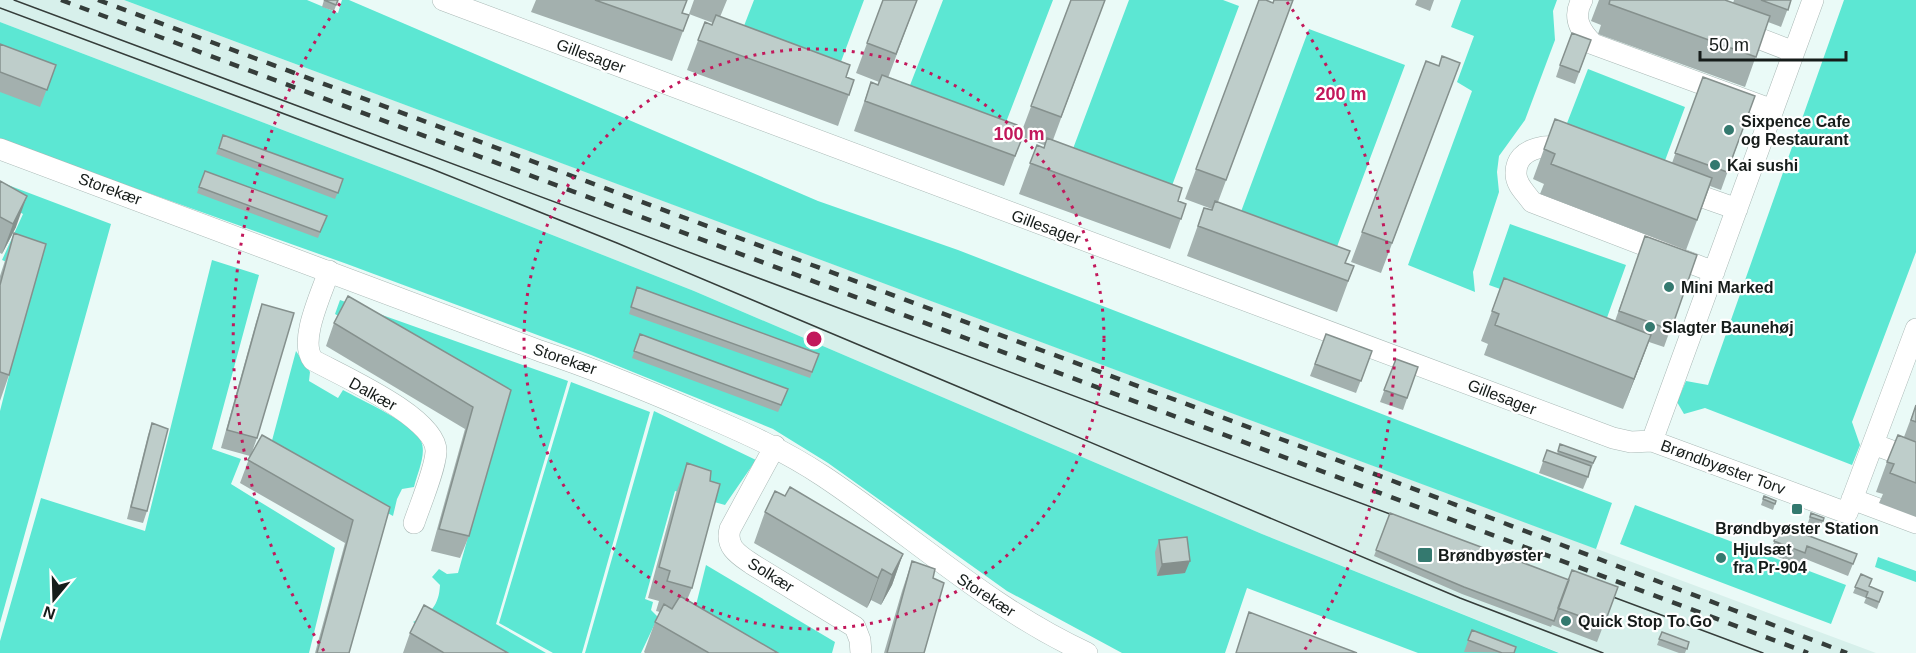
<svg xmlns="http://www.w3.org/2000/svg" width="1916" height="653" viewBox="0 0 1916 653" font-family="Helvetica,sans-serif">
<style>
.built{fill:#d7f0eb}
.green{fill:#5ce7d3}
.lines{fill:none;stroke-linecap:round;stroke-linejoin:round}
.minor-casing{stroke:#a9b8b5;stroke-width:22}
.minor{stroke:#fff;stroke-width:21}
.tram{stroke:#353d3a;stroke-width:1.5}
.rail{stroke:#353d3a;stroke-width:4.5;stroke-dasharray:10 10;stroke-linecap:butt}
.wall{fill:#a3b0ae}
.shaded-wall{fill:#85908d}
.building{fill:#becdca;stroke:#85908d;stroke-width:1.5}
.ring{fill:none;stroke:#c2185b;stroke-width:3;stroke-dasharray:3 6}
.poi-dot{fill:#34796f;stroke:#fff;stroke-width:2}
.labels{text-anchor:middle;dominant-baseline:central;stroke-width:4.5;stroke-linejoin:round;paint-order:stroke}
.street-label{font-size:16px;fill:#161c1a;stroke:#fff}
.poi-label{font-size:16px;font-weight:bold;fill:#161c1a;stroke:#fff;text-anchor:start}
.centre{fill:#c2185b;stroke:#fff;stroke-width:3}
.ring-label{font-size:18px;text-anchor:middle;font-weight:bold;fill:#c2185b;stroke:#fff;stroke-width:4.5;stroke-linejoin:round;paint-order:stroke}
</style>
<rect width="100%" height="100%" fill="#eafaf7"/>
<path class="built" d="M0 0H124L1876 653H1560L1262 534 694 291 398 174 0 22Z"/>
<path class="green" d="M124 0H307L338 13 342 0H349L818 201 958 250 1612 503 1596 549Z
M754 0H864L839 67 742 31Z
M943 0H1053L1003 130 907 93Z
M1129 0H1223L1239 6 1170 191 1071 154Z
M1461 0H1557L1553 11 1555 40 1525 120 1499 156 1497 172 1499 192 1473 272 1475 292 1408 265 1472 91 1457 82 1474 36 1451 27Z
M1844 0H1916V252L1852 422 1860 445 1852 465 1705 408 1684 414 1677 402 1686 381 1708 385Z
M0 22 398 174 694 291 1262 534 1559 653H1418L1247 588 1225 653H1122L1007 591 828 463 773 429 591 355 347 264 0 140Z
M1309 29 1405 65 1335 252 1239 217Z
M1588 69 1685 107 1660 174 1562 136Z
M0 182 111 224 0 623V411L35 273 2 260 23 214 0 201Z
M1510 224 1626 265 1604 326 1489 285Z
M212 260 259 275 212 449 241 459 231 484 335 548 309 653H0V641L41 498 145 531Z
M340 300 568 381 496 624 546 653H466L413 622C431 614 439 605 440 585L432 577 439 569 447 574 458 573 503 411 335 314Z
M296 351 310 372 309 381 338 398 343 390C361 400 413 423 421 441 427 454 417 474 414 487L402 489 397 499 393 516 270 448Z
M571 382 650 412 582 653H553L499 623Z
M654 411 756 460 725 505 675 491 645 599 653 602 651 610 658 617 641 653H585Z
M1635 505 1846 585 1831 624 1620 544Z
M1878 557 1916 571V582L1875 567Z
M706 565 835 642 832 653H739L691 625Z"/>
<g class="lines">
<defs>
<path id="minor" d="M443 0 1613 438 1631 442 1652 441 1847 513 1916 329
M1582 0C1572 17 1580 31 1593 44L1773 110
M1737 30 1794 52
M0 149 540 351C595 369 648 391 701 414 743 432 784 450 823 476 912 535 989 608 1087 653
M1572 150C1553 143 1515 145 1516 174 1516 185 1526 193 1532 202L1714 272
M1680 189 1737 209
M329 271C322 293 298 341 313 360 340 375 438 418 436 452 435 470 420 505 414 523
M1652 441 1813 0
M1873 444 1916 460
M775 446 730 529C725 547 739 555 752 564L855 627 860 640 861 653
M1852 499 1916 523"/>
</defs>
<use href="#minor" class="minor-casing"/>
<use href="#minor" class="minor"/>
<path class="tram" d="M14 0 1406 520
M0 8 432 169 617 243 1460 598 1603 653
M1597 591 1763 653"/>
<path class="rail" d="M61 0 1808 653
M98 0 1356 467 1847 653"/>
</g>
<path class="wall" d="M324 0H338L334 11 322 7Z
M536 0H687L682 13 689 15 672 61 531 12Z
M694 0H727L720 17 846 77 854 80 838 126 687 70 705 22 712 25 713 23 689 14Z
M883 0H917L888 78 1021 141 1004 186 854 131 871 82 878 85 879 82 856 73Z
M1071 0H1105L1053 140 1178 201 1186 204 1170 249 1019 194 1037 145 1044 148V145L1020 136Z
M1259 0 1273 3 1293 0 1218 202 1354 266 1337 312 1187 256 1204 208 1212 210V209L1185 199Z
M1417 0H1434L1430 11 1415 5Z
M1599 0H1725L1733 3 1734 0H1791L1781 27 1768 22 1745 87 1598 34 1601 25 1591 21Z
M1591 40 1575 84 1556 77 1560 65Z
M0 44 56 65 40 107 0 92Z
M1426 61 1439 66 1460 63 1381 273 1351 262Z
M1703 77 1755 96 1721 190 1710 186 1686 250 1540 194 1544 184 1533 179 1555 119 1672 163Z
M223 135 343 179 335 199 216 154Z
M0 181 16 227 2 254 0 253Z
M199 187 327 216 318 238 197 193Z
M14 233 9 375 0 401V276Z
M1645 236 1697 255 1664 347 1649 342 1623 409 1484 355 1488 344 1481 341 1492 311 1615 321Z
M637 287 819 354 810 378 629 314Z
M262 304 257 438 251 455 390 507 349 653H315L345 543 240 483 250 456 221 448 256 322Z
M334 323 511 390 469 536 460 558 431 551 465 429 326 346Z
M640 334 786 395 778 412 632 358Z
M1326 334 1372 351 1356 393 1310 376Z
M1396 359 1418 367 1403 410 1380 402Z
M1916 405V517L1879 503 1883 494 1876 492 1887 462 1904 437Z
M152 423 147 511 143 523 127 519 148 435Z
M1560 444 1596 457 1583 489 1539 473 1547 450 1557 454Z
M687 463 692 588 687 600 778 653H645L644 652 655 622 660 612 656 611 659 601 648 598 676 493Z
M1764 496 1776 501 1773 510 1761 505Z
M765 512 903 554 892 585 881 605 871 600 867 608 754 543Z
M1390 513 1569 580 1618 587 1597 642 1552 625 1551 627 1462 594 1374 556Z
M1811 513 1824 518 1820 528 1808 523Z
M1780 525 1857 554 1848 576 1803 558 1800 565 1770 554Z
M1159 540 1185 573 1157 576 1155 552Z
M912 561 933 578 924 653H884L902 591Z
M1861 574 1870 587 1883 592 1877 609 1864 603 1866 598 1853 593Z
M1472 630 1514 653 1464 652Z
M1662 632 1689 642 1685 653H1679L1657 645Z
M410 633 508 653H403Z"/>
<path class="shaded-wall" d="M27 196 16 227 2 254 13 224Z
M1651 335 1640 365 1623 409 1634 379Z
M903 554 892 585 881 605 892 575Z
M1190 561 1185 573 1157 576 1162 564Z
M882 569 871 600 867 608 878 578Z"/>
<path class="building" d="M324 0H338L336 5Z
M595 0H687L682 13 689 15 683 31Z
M883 0H917L896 54 867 43Z
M1071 0H1105L1061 117 1031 106Z
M1259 0H1266L1273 3 1274 0H1293L1226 180 1196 169Z
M1610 0H1725L1770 16 1756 57 1609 4Z
M1761 0H1791L1788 10Z
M716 15 850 65 846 77 854 80 849 95 698 40 705 22 712 25Z
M1572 33 1591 40 1579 72 1560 65Z
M0 44 56 65 47 90 0 72Z
M1442 56 1460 63 1392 243 1362 232 1426 61 1439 66Z
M882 75 1017 125 1012 138 1021 141 1015 156 865 101 871 82 878 85Z
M1703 77 1755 96 1727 172 1675 153Z
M1555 119 1712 178 1697 220 1551 164 1555 154 1544 149Z
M223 135 343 179 338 193 219 148Z
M1047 138 1182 188 1178 201 1186 204 1181 219 1030 163 1037 145 1044 148Z
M205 171 327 216 320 232 199 187Z
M0 181 27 196 13 224 0 217Z
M1215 201 1350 251 1345 263 1354 266 1348 281 1198 226 1204 208 1212 210Z
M14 233 46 244 9 375 0 372V285Z
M1645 236 1697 255 1671 330 1619 311Z
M1504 278 1651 335 1634 379 1495 325 1499 314 1492 311Z
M637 287 819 354 812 372 631 307Z
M348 296 511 390 469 536 439 529 473 407 334 323Z
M262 304 294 313 257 438 227 430Z
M640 334 788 389 781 405 634 351Z
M1326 334 1372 351 1361 381 1315 364Z
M1396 359 1418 367 1407 398 1384 390Z
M1916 405V422L1911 420Z
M152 423 168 429 147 511 131 507Z
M262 435 390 507 349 653H317L353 520 248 460Z
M1898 435 1916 442V483L1890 473 1894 464 1887 462Z
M1560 444 1596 457 1593 463 1558 451Z
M1547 450 1591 466 1588 477 1543 461Z
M687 463 711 471 710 481 720 484 692 588 667 581 670 571 659 567Z
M790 487 903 554 892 575 882 569 878 578 765 512 775 491 785 496Z
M1764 496 1776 501 1775 504 1763 499Z
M1390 513 1569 580 1554 621 1464 587 1376 550Z
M1811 513 1824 518 1823 521 1810 517Z
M1780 525 1857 554 1853 564 1807 546 1805 553 1774 541Z
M1187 537 1190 561 1162 564 1159 540Z
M912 561 935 569 933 578 944 583 924 653H887Z
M1572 570 1618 587 1604 625 1558 608Z
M1861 574 1872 579 1869 586 1883 592 1879 602 1866 597 1868 592 1855 587Z
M680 596 778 653H709L655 622 664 604 672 609Z
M424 605 508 653H444L410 633Z
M1249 612 1357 653H1236Z
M1472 630 1516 647 1514 653H1502L1468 640Z
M1662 632 1689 642 1687 649 1659 639Z"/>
<g class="ring">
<circle cx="814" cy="339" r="290"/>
<path d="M324 651A581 581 0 0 1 341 2M1287 2A581 581 0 0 1 1304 651"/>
</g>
<g class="poi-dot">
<circle cx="1729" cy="130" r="6"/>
<circle cx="1715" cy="165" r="6"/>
<circle cx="1669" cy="287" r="6"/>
<circle cx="1650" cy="327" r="6"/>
<rect x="1791" y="503" width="12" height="12" rx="3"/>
<rect x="1417" y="547" width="16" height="16" rx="3"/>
<circle cx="1721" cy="558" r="6"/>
<circle cx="1566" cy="621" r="6"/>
</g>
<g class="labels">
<g class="street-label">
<text transform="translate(591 56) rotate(20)">Gillesager</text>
<text transform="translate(110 189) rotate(20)">Storekær</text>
<text transform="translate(1046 227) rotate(20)">Gillesager</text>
<text transform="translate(565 359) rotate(19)">Storekær</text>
<text transform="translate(373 394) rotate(29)">Dalkær</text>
<text transform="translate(1502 397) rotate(21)">Gillesager</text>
<text transform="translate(1723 467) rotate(20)">Brøndbyøster Torv</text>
<text transform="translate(771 575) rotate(32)">Solkær</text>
<text transform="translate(986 595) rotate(33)">Storekær</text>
</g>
<g class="poi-label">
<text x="1741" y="121">Sixpence Cafe<tspan x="1741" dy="18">og Restaurant</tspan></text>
<text x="1727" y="165">Kai sushi</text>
<text x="1681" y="287">Mini Marked</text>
<text x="1662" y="327">Slagter Baunehøj</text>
<text x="1797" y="528" text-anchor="middle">Brøndbyøster Station</text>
<text x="1733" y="549">Hjulsæt<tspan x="1733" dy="18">fra Pr-904</tspan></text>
<text x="1438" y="555">Brøndbyøster</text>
<text x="1578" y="621">Quick Stop To Go</text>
</g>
</g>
<circle cx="814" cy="339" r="9" class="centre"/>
<g class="ring-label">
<text x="1341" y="100">200 m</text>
<text x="1019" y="140">100 m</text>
</g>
<g transform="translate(54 599) rotate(199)" stroke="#ffffff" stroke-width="4.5" paint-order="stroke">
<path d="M0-4.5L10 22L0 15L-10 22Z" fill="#161c1a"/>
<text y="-9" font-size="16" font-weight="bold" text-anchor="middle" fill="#161c1a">N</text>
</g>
<path d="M1700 51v9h146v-9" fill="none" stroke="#161c1a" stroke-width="3"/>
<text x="1709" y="51" font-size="18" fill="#161c1a" stroke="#ffffff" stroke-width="4.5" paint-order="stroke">50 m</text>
</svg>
